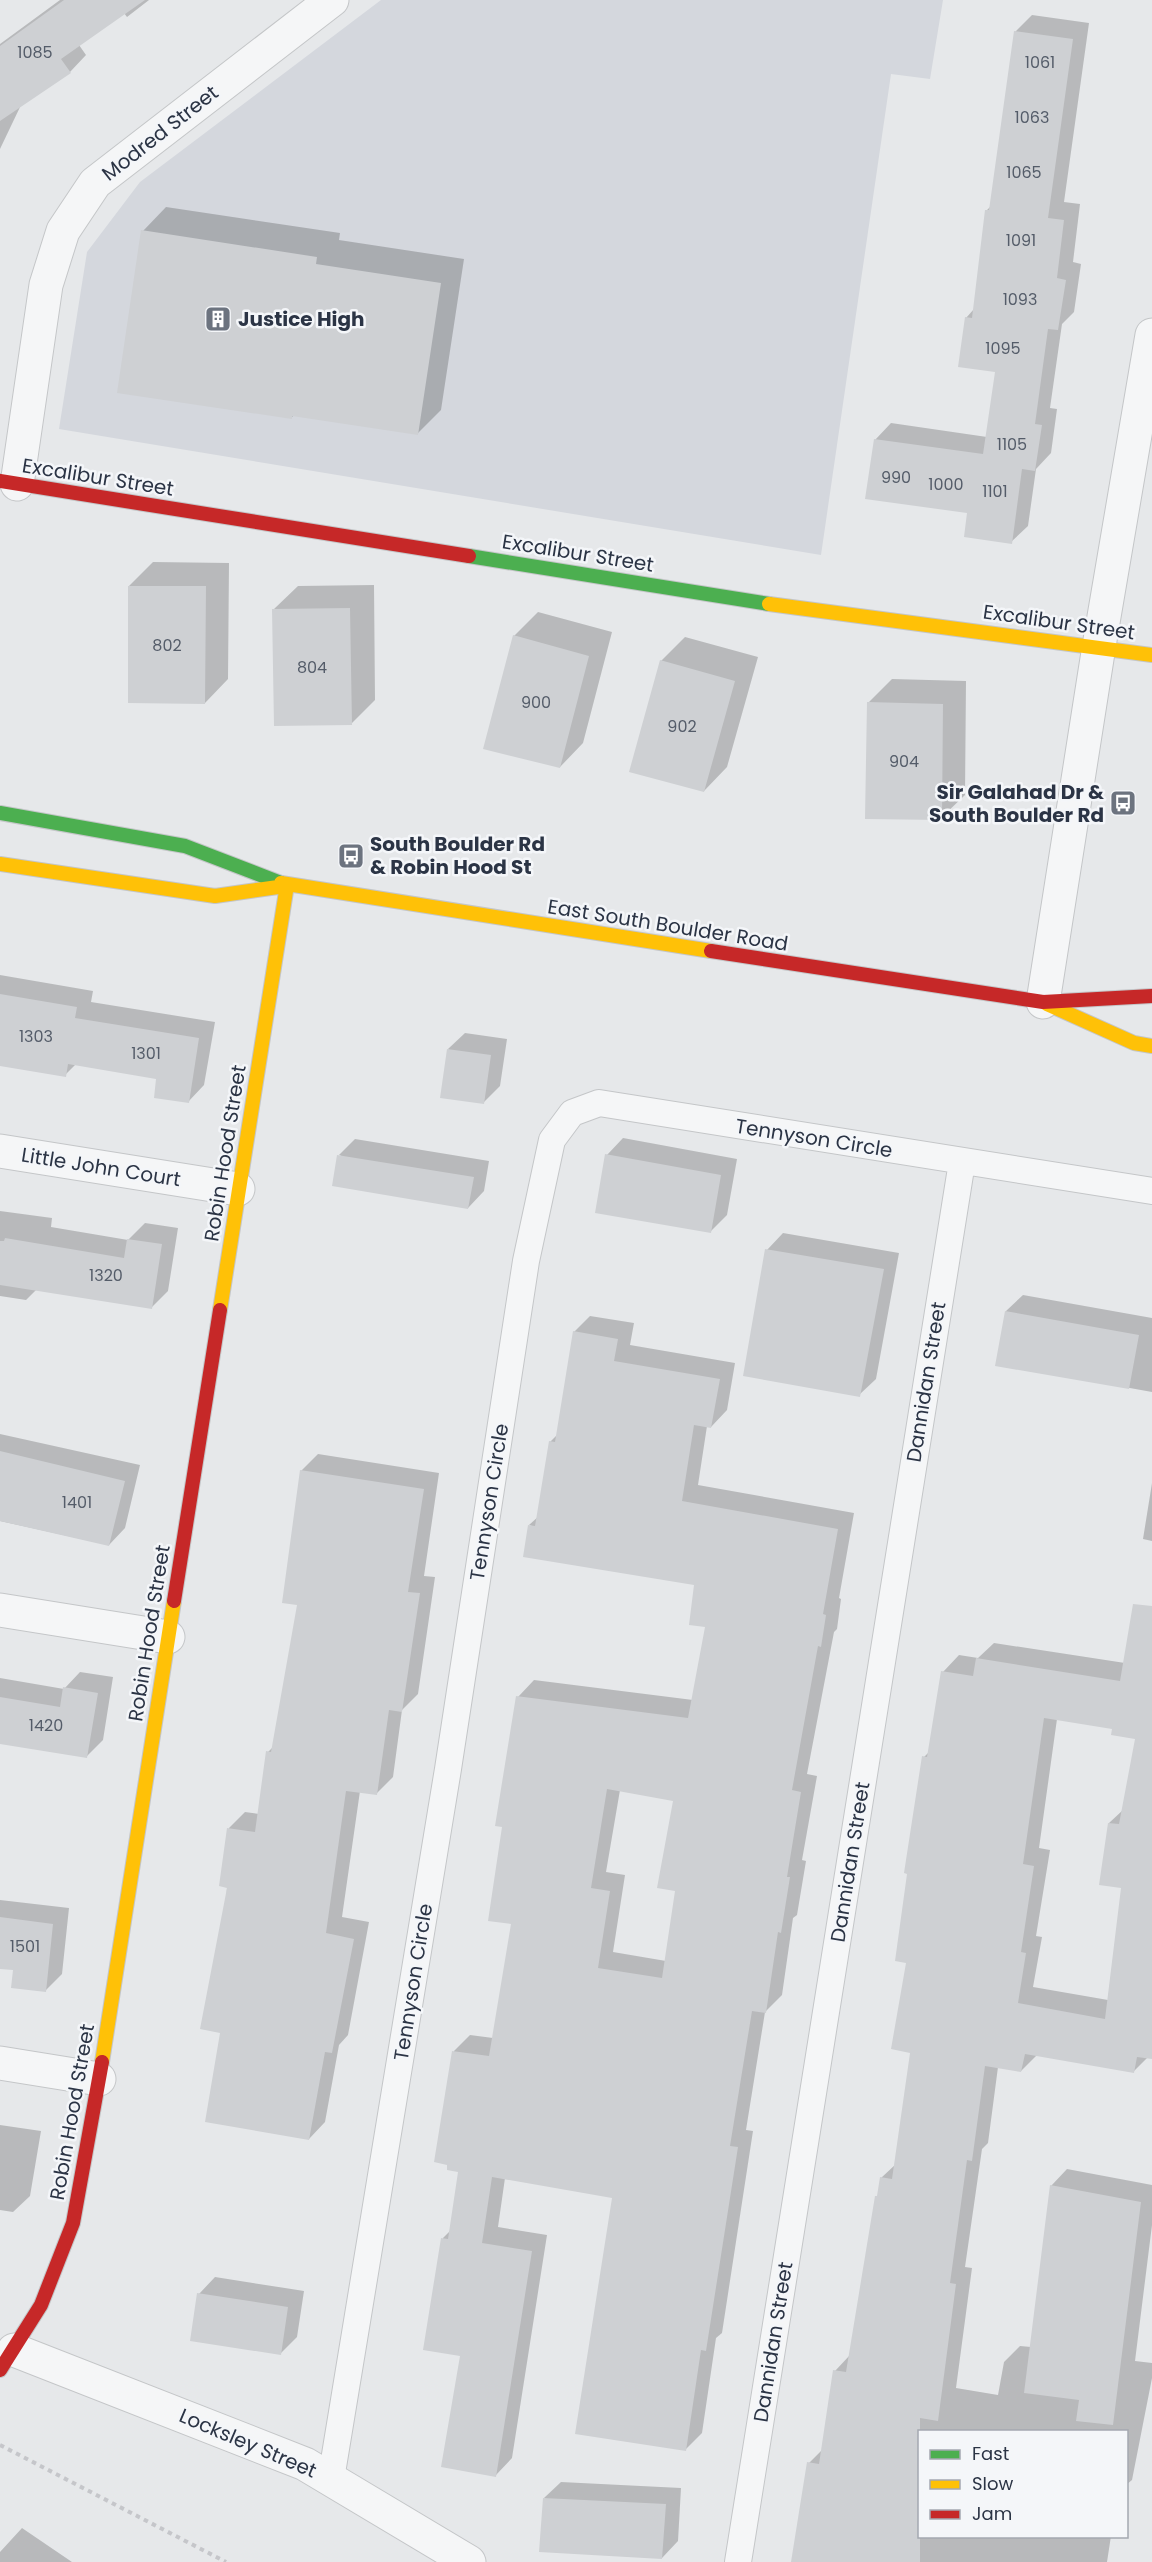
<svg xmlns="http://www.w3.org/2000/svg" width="1152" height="2562" viewBox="0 0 1152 2562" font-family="Poppins,sans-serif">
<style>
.built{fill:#d4d7dd}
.shadow{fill:#0003;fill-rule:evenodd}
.building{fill:#ced0d3;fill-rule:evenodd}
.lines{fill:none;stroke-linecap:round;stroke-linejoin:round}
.lane-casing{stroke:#c4c6c8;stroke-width:28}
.street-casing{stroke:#c4c6c8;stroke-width:35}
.fast-casing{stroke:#c4c6c8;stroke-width:16}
.slow-casing{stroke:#c4c6c8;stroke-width:16}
.jam-casing{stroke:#c4c6c8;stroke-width:16}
.path{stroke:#c5c6ca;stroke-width:4;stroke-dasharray:4.5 4.5;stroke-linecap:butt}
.lane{stroke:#f5f6f7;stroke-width:26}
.street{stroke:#f5f6f7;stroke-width:33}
.fast{stroke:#4caf50;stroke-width:14}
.slow{stroke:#ffc107;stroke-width:14}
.jam{stroke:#c62828;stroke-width:14}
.labels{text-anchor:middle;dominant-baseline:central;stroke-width:5;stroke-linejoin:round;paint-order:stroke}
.number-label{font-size:16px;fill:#545c69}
.street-label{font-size:20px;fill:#2b3445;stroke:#f4f6f9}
.poi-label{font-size:20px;font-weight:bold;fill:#2b3445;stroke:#f4f6f9;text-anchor:start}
</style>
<rect width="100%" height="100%" fill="#e6e8ea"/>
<path class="built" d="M381 0H943L930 79 891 74 821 555 59 429 87 252 140 182Z"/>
<path class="shadow" d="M60 0H149L127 17 124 13 79 45 86 55 70 72 0 73V44Z
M1032 15 1089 23 1064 202 1080 204 1073 262 1081 264 1074 312 1062 324 1050 408 1057 409 1051 453 1036 469 1028 526 1011 542 875 440 891 423 987 437 996 371 966 318 974 309 986 211 991 206 1015 32Z
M0 95 21 105 0 149Z
M166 207 340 233 339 240 464 259 441 410 418 433 294 415 291 418 143 231Z
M153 562 229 563 228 679 205 703 129 586Z
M374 585 375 700 351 724 274 609 298 586Z
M538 612 612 632 583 743 560 767 514 636Z
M685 637 758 657 727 767 704 791 661 661Z
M892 679 966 681 965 795 941 818 868 703Z
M0 975 93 991 91 1002 215 1022 204 1085 188 1102 158 1077 76 1064 65 1075 0 1064Z
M465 1033 507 1039 500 1086 483 1103 448 1049Z
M623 1138 737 1159 727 1215 710 1232 607 1155Z
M355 1139 489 1161 484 1191 468 1208 339 1155Z
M0 1211 52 1218 51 1227 128 1240 145 1223 178 1228 168 1291 151 1308 37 1289 26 1300 0 1296Z
M783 1233 899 1253 876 1379 859 1395 767 1250Z
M1023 1295 1152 1318V1392L997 1364 1006 1311Z
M590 1316 634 1323 630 1345 735 1363 727 1410 711 1427 707 1426 698 1485 854 1513 839 1598 841 1599 837 1629 834 1632 807 1774 817 1776 802 1860 806 1861 797 1915 793 1918 782 1995 765 2012 746 2130 753 2131 722 2333 716 2338 702 2433 685 2450 614 2197 505 2178 498 2227 547 2235 512 2458 496 2475 462 2355 443 2238 451 2230 460 2170 454 2051 470 2035 493 2038 512 1923 504 1826 518 1697 534 1680 693 1700 707 1626 696 1584 529 1525 539 1516 550 1442 558 1434 574 1332ZM620 1790 674 1800 676 1890 666 1961 613 1952 625 1875 606 1872Z
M0 1434 140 1465 125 1528 109 1545 0 1521Z
M318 1454 439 1473 424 1576 435 1577 418 1694 402 1710 393 1777 376 1794 360 1791 342 1917 369 1922 348 2035 339 2045 325 2122 309 2139 222 2032 229 1828 245 1812 259 1814 268 1752 274 1746 299 1604 301 1471Z
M1152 1483V1541L1143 1539Z
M994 1643 1125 1663 1152 1647V2058L1148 2057 1134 2071 1037 2055 1021 2071 998 2067 988 2143 982 2149 965 2267 972 2268 956 2388 998 2395 1004 2362 1020 2346 1031 2347 1051 2186 1067 2169 1152 2185V2225L1135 2361 1152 2363V2378L1132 2480 1126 2485V2432H920V2536H1111L1107 2562H793L809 2463 823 2449 835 2371 850 2355 881 2178 896 2164 911 2052 908 1962 924 1757 930 1751 943 1672 959 1655 978 1658ZM1057 1719 1114 1728 1136 1738 1123 1810 1109 1823 1122 1887 1108 2000 1033 1987 1042 1937 1036 1936 1050 1850 1039 1848Z
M80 1672 113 1677 103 1740 87 1756 0 1742V1678L64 1689Z
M0 1900 69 1908 62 1974 45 1991 14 1969 0 1967Z
M0 2125 41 2131 30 2196 13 2212 0 2210Z
M215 2277 304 2291 297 2337 280 2354 199 2294Z
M561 2482 681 2488 678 2541 662 2558 544 2498Z
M22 2528 72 2562H0V2552Z"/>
<path class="building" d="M64 0H145L61 59 71 73 0 121V46Z
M1014 31 1073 39 1048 218 1064 220 1057 278 1066 280 1058 330 1048 329 1035 424 1042 425 1035 471 1022 469 1012 544 964 537 967 513 865 499 874 439 983 454 995 372 958 367 965 317 972 318 985 210H989Z
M141 230 317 257 316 264 441 283 418 435 292 416V419L117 393Z
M128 586H206L205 704 128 703Z
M350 608 352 725 274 726 272 609Z
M513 635 589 656 560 768 483 749Z
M660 660 735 681 704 792 629 772Z
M867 702 943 704 942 820 865 819Z
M0 994 77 1007 75 1018 199 1038 189 1103 154 1098 156 1079 68 1064 66 1077 0 1066Z
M447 1049 491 1055 484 1104 440 1098Z
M605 1154 721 1175 711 1233 595 1213Z
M337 1155 474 1177 468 1209 332 1186Z
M5 1238 124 1258 127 1239 162 1244 152 1309 0 1285V1241H4Z
M765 1249 884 1269 860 1397 743 1376Z
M1005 1311 1139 1335 1129 1389 995 1366Z
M573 1331 618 1339 614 1361 720 1379 711 1428 694 1425 682 1501 838 1529 823 1614 826 1615 821 1647 818 1646 792 1790 801 1792 787 1877H790L781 1933 778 1932 766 2013 752 2011 730 2146 738 2147 706 2351 701 2350 686 2451 575 2434 612 2198 492 2177 482 2243 532 2251 496 2477 441 2467 460 2356 423 2350 441 2238 448 2239 458 2172 447 2170V2165L434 2162 452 2051 489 2056 511 1924 488 1921 502 1827 495 1826 516 1696 688 1718 705 1627 689 1625 694 1585 523 1557 528 1525 535 1526 549 1441 555 1442ZM607 1789 673 1801 657 1888 675 1891 662 1978 598 1968 610 1891 591 1888Z
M0 1451 125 1481 109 1546 0 1521Z
M300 1470 424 1489 408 1592 420 1593 402 1712 389 1710 377 1795 346 1791 326 1933 354 1939 332 2053 325 2052 309 2140 205 2122 220 2033 200 2029 227 1888 219 1886 227 1828 255 1832 266 1751 271 1752 297 1605 282 1603Z
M1133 1604 1152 1606V2059L1137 2057 1134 2073 1025 2054 1021 2072 985 2066 972 2161 967 2160 950 2283 956 2284 938 2421 920 2418V2562H791L807 2462 819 2464 833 2370 846 2372 875 2196H877L880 2177 892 2179 910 2053 891 2049 906 1963 895 1961 907 1874 904 1873 922 1756 927 1757 941 1671 973 1676 976 1658 1120 1681ZM1044 1718 1112 1729 1111 1735 1135 1739 1119 1824 1108 1823 1099 1885 1121 1888 1105 2019 1018 2003 1026 1953 1021 1952 1034 1866 1023 1864Z
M63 1687 98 1693 87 1758 0 1744V1697L60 1707Z
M0 1917 53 1924 46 1992 11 1988 13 1970 0 1969Z
M1050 2185 1141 2202 1113 2425 1076 2421 1079 2400 1024 2393Z
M197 2293 288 2307 281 2355 190 2341Z
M543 2498 666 2504 662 2559 539 2552Z"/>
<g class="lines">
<defs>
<path id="lane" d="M331 2479 448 1769 526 1261 552 1140 572 1113 599 1103 1152 1191
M738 2562 962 1162"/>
<path id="street" d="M17 484 46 285 63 231 95 183 332 0
M1043 1002 1099 646 1152 335
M0 1151 238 1189
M0 1610 168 1637
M0 2063 99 2079
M14 2350 305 2464 469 2562"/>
<path id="fast" d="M469 556 769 604
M0 813 185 846 281 883"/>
<path id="slow" d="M769 604 1152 655
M0 864 215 896 285 886
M281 883 711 951
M1047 1004 1134 1043 1152 1046
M220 1310 287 885
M102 2062 174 1601"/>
<path id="jam" d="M0 481 469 556
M711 951 1043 1002 1152 996
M174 1601 220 1310
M0 2370 41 2305 73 2223 102 2062"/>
</defs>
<use href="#lane" class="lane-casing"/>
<use href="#street" class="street-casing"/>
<use href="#fast" class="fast-casing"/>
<use href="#slow" class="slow-casing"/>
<use href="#jam" class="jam-casing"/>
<path class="path" d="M0 2445 226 2562"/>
<use href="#lane" class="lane"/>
<use href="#street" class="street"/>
<use href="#fast" class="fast"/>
<use href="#slow" class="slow"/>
<use href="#jam" class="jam"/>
</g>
<defs>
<symbol id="building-square" viewBox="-11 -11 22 22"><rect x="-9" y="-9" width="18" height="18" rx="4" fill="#6c737f" stroke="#f4f6f9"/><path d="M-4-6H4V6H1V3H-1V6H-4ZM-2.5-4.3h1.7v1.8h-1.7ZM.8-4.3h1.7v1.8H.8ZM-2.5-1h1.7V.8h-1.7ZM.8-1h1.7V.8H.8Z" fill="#fff"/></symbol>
<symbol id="bus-square" viewBox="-11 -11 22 22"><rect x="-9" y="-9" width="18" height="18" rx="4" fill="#6c737f" stroke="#f4f6f9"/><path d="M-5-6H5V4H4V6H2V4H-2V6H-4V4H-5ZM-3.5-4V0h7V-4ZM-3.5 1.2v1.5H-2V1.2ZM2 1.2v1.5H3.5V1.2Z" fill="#fff"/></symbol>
</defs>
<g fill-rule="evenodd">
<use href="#building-square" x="203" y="304" width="30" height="30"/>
<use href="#bus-square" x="1108" y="788" width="30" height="30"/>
<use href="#bus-square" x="336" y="841" width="30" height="30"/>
</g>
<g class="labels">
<g class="number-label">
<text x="35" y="52">1085</text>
<text x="1040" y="62">1061</text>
<text x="1032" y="117">1063</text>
<text x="1024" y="172">1065</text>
<text x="1021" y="240">1091</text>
<text x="1020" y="299">1093</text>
<text x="1003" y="348">1095</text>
<text x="1012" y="444">1105</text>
<text x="896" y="477">990</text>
<text x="946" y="484">1000</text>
<text x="995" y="491">1101</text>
<text x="167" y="645">802</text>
<text x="312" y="667">804</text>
<text x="536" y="702">900</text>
<text x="682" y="726">902</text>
<text x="904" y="761">904</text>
<text x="36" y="1036">1303</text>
<text x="146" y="1053">1301</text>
<text x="106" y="1275">1320</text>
<text x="77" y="1502">1401</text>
<text x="46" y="1725">1420</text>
<text x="25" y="1946">1501</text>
</g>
<g class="street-label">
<text transform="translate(160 133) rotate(-38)">Modred Street</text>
<text transform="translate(98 477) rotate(9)">Excalibur Street</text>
<text transform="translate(578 553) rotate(9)">Excalibur Street</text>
<text transform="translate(1059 622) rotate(8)">Excalibur Street</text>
<text transform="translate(668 925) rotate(9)">East South Boulder Road</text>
<text transform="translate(814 1138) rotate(9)">Tennyson Circle</text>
<text transform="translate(225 1153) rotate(-81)">Robin Hood Street</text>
<text transform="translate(101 1167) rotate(9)">Little John Court</text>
<text transform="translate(926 1382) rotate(-81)">Dannidan Street</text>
<text transform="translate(489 1502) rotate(-81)">Tennyson Circle</text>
<text transform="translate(149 1633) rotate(-81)">Robin Hood Street</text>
<text transform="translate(850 1862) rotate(-81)">Dannidan Street</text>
<text transform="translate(413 1982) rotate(-81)">Tennyson Circle</text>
<text transform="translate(72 2112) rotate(-80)">Robin Hood Street</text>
<text transform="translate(773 2342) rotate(-81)">Dannidan Street</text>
<text transform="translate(248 2443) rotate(23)">Locksley Street</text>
</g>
<g class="poi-label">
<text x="238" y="319">Justice High</text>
<text x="1104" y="792" text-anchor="end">Sir Galahad Dr &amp;<tspan x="1104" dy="23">South Boulder Rd</tspan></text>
<text x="370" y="844">South Boulder Rd<tspan x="370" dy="23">&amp; Robin Hood St</tspan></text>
</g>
</g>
<rect x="918" y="2430" width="210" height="108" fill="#f4f6f9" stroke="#a4a8b1" stroke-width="1.5"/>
<rect x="930" y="2450" width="30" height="9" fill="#4caf50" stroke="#a4a8b1" stroke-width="1.5"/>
<text x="972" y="2460" font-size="18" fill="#2b3445">Fast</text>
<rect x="930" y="2480" width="30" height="9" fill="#ffc107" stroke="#a4a8b1" stroke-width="1.5"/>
<text x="972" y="2490" font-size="18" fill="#2b3445">Slow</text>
<rect x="930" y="2510" width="30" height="9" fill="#c62828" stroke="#a4a8b1" stroke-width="1.5"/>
<text x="972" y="2520" font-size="18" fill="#2b3445">Jam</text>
</svg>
